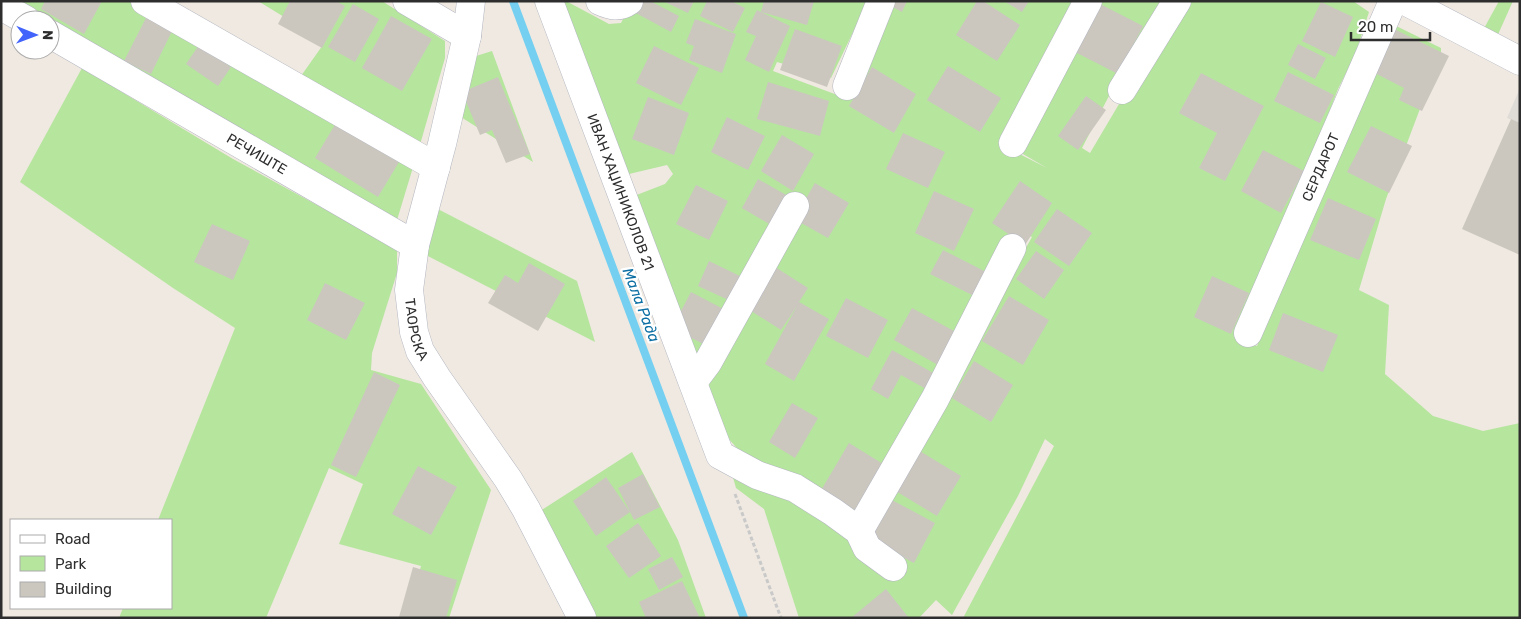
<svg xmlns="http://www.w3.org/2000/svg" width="1521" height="619" viewBox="0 0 1521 619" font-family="Rubik,sans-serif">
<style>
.green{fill:#b6e59e}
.plaza{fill:#dfdcd8}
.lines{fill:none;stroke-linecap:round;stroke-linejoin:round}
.stream{stroke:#75cff0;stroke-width:8}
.building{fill:#cbc7bf}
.minor-casing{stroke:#b4b7c1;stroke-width:29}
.path{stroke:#c9c9c9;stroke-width:3;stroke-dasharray:4 2.5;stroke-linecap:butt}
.minor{stroke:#fff;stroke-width:28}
.labels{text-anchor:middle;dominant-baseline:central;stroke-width:4.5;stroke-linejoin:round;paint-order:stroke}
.street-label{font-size:14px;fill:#2e2e2e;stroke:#fff}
.water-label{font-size:15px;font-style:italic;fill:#0d6fa3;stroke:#fff}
</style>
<rect width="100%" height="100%" fill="#efe9e1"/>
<path class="green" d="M9 1H138L414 164 394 230 50 27V20H39Z
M258 1H382L445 41V58L417 155 296 83 325 42Z
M556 1H566L609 24 621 23 632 1H868L831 78 777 62 773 71 840 96 883 1H1072L998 143 1047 168 1011 147 1088 1H1163L1110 94 1082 148 1090 153 1180 1H1353L1369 12 1355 55 1338 89 1310 162 1236 338 1257 346 1320 174 1384 20 1441 48V53L1386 199 1359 290 1389 305 1385 374 1433 416 1483 431 1520 423V618H963L1054 446 1045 439 1018 496 952 615 936 600 919 618H799L764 509 736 488 728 460 861 540 1032 237 1015 229 856 518 749 462 721 430 704 377 703 357 692 360 634 196 665 184 673 174 667 165 629 174 588 69Z
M1499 1H1513L1496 39 1482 32Z
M492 51 533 162 456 114 473 57Z
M82 68 233 159 397 249V273L372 353 371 370 421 384 491 490 449 618 409 611 421 566 339 544 363 484 329 468 266 618H119L123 608H171V520H158L235 328 173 288 20 182Z
M432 206 577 281 595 342 420 252Z
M632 452 678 540 706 618H591L537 513Z"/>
<path class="plaza" d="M1520 88V123L1507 118Z"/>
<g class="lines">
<path class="stream" d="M513 1 744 618"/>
</g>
<path class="building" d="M45 1H102L84 34 41 9Z
M290 1H336L345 6 322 48 278 24Z
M640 1H650L679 16 671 32 634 12Z
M663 1H694L688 13Z
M707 1H731L745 8 733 32 700 16Z
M764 1H814L807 25 761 12 790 26 769 72 745 60 756 36 746 32 757 10 761 12Z
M889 1H907L902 12 887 4Z
M977 1H983L1020 25 997 61 956 35Z
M1004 1H1029L1022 12Z
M1321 2 1353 17 1335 57 1302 41Z
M353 4 379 19 355 62 328 47Z
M1100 4 1143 26 1118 74 1075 52Z
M148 14 174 27 151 74 124 61Z
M391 16 432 39 402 91 362 68Z
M695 19 736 34 722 73 689 60 694 46 686 43Z
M1390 27 1449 56 1422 111 1399 100 1404 88 1369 70Z
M795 29 842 46 827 87 780 70Z
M1298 44 1326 58 1315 79 1288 65Z
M199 45 231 67 218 86 186 64Z
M654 46 699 68 681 105 636 83Z
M948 66 1001 98 980 132 927 100Z
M872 67 916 94 894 133 849 106Z
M1288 72 1334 95 1320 123 1274 101Z
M1201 73 1264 106 1225 181 1199 168 1217 133 1179 113Z
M498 77 530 154 506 163 492 130 480 135 462 92Z
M768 82 829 101 820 136 757 119Z
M1086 96 1106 110 1078 150 1058 136Z
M648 97 689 113 674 155 632 139Z
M727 117 765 136 748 170 711 152Z
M1511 119 1520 123V255L1462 229Z
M336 123 399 162 378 197 315 158Z
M1371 126 1412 146 1389 193 1347 172Z
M903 133 945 152 928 188 886 169Z
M782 135 814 154 793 191 761 171Z
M1263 150 1304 171 1281 213 1241 191Z
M758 179 788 196 771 225 742 208Z
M1020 181 1052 203 1025 245 992 223Z
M815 183 849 203 828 238 794 219Z
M696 185 728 201 709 240 676 224Z
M934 191 974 209 954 251 915 233Z
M1328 198 1376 219 1359 260 1310 240Z
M1057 209 1092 233 1069 266 1034 242Z
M212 224 250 241 233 280 194 262Z
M943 250 992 275 980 299 930 274Z
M1036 251 1064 270 1044 299 1016 279Z
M709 261 744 278 733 302 698 286Z
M529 263 565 284 538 331 488 303 505 275 518 283Z
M772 265 808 288 799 302 829 319 794 381 765 364 797 306 781 330 745 307Z
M1212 276 1249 293 1231 334 1194 317Z
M325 283 365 303 346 340 307 320Z
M691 292 729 312 711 348 672 328Z
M1009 296 1049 320 1023 365 982 341Z
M846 298 888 320 868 358 826 336Z
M912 308 963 336 945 369 894 340Z
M1283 313 1338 335 1323 372 1269 350Z
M892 350 937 375 928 390 901 375 888 399 871 389Z
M974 361 1013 385 991 422 952 398Z
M374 372 400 385 356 477 331 465Z
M792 403 818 418 795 458 769 442Z
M849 443 888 467 858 516 820 492Z
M918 450 961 476 937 516 894 490Z
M418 466 457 487 431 535 392 514Z
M643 474 660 507 634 520 618 488Z
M606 477 630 512 596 536 573 501Z
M890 499 935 523 914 563 869 539Z
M638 523 661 556 629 578 606 546Z
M672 557 683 577 659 590 648 569Z
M413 567 457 580 446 618 399 617Z
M682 581 699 616 696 618H646L639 602Z
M886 589 909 618H851Z"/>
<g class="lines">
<defs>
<g id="minor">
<path d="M145 1 436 167"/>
<path d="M407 1 467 36"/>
<path id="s1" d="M471 1 467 36 442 144 415 245 409 290 414 332 420 351 437 378 508 479 526 509 582 618"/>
<path id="s2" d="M549 1 720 455 757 475 795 488 833 512 859 531 867 548 893 567"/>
<path d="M600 1C611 6 619 8 629 1"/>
<path d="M1405 1 1520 61"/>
<path d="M1 6 26 20"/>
<path id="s3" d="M50 34 415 245"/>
<path d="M847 86 881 1"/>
<path d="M1122 90 1177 1"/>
<path d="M1013 143 1088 1"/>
<path id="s4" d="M1248 333 1393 1"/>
<path d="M693 382 708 362 795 206"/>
<path d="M859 531 935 399 1012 248"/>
</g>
</defs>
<use href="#minor" class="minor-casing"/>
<path class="path" d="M735 494 781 618"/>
<use href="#minor" class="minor"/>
</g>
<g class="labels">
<g class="street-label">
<text stroke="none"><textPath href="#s3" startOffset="239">РЕЧИШТЕ</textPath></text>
<text stroke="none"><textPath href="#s4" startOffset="181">СЕРДАРОТ</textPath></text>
<text stroke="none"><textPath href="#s2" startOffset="204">ИВАН ХАЏИНИКОЛОВ 21</textPath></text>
<text stroke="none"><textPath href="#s1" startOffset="336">ТАОРСКА</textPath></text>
</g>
<g class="water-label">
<text transform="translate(641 305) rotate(69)">Мала Рада</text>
</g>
</g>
<rect width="1521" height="619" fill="none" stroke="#2e2e2e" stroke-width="5"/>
<rect x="10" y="519" width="162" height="90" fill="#ffffff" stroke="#ababab"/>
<rect x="20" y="535" width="25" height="8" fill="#ffffff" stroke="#ababab"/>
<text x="55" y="544" font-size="15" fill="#2e2e2e">Road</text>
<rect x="20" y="556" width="25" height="15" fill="#b6e59e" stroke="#ababab"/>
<text x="55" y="569" font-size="15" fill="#2e2e2e">Park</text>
<rect x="20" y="582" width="25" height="15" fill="#cbc7bf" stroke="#ababab"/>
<text x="55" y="594" font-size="15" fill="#2e2e2e">Building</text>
<g transform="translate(35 35) rotate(91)"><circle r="24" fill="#ffffff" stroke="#ababab"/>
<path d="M0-4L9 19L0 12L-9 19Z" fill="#4264fb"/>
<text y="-8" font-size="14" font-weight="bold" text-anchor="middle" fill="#2e2e2e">N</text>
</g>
<path d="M1351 32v8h79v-8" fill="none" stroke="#2e2e2e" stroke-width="2.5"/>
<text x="1358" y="32" font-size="15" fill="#2e2e2e" stroke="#ffffff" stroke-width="4" paint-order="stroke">20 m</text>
</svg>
